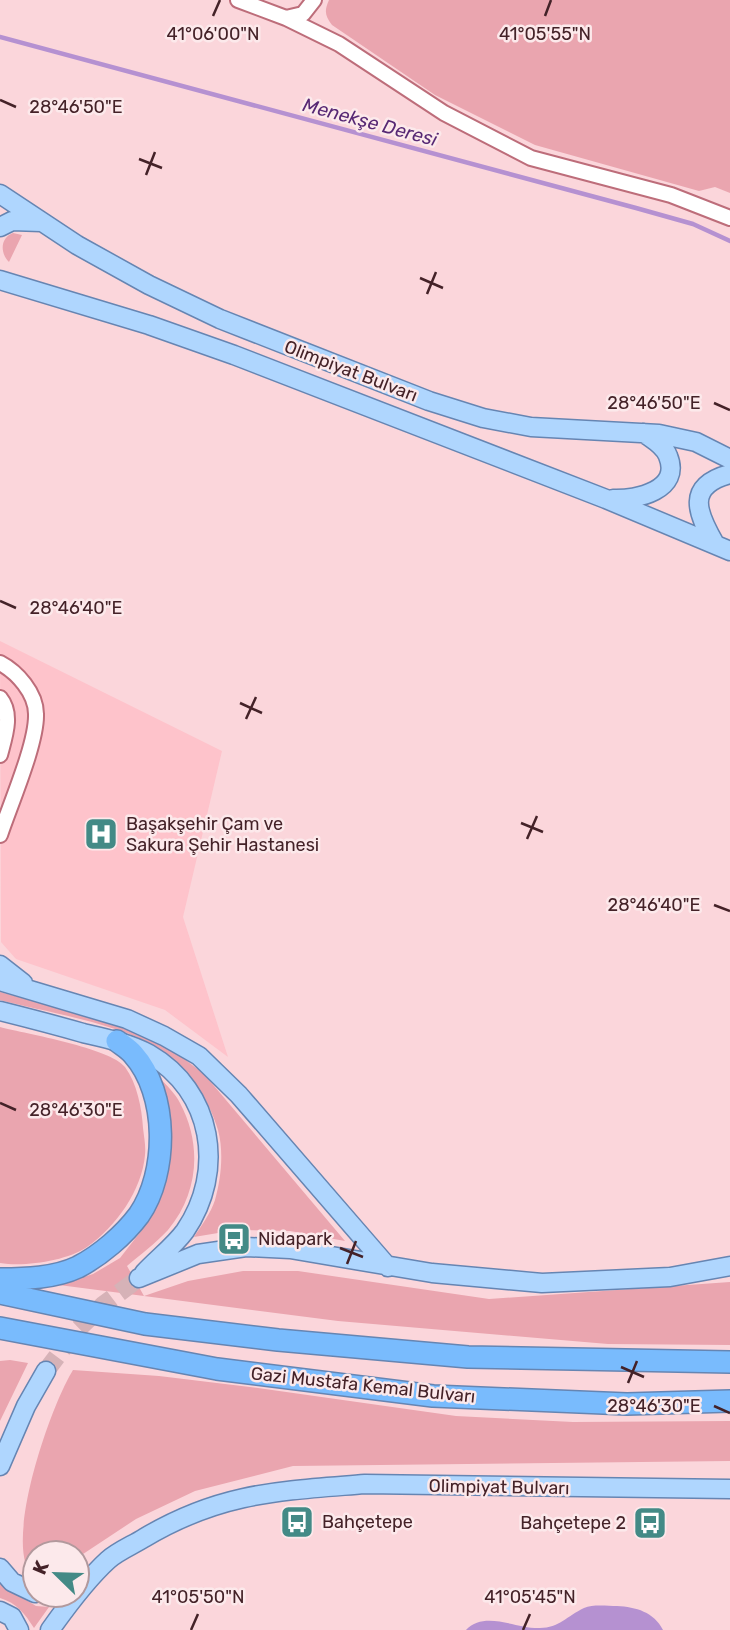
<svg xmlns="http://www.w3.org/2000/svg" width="730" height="1630" viewBox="0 0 730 1630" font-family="Rubik,sans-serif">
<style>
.built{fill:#fec3cb}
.green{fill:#eaa5af}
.water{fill:#b591d1}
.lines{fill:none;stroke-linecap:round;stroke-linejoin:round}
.stream{stroke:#b591d1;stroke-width:4.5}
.major-tunnel{stroke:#d6b2b7;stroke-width:18;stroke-dasharray:18 9;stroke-linecap:butt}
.minor-casing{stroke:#bd6d7a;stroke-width:18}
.major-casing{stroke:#6685b2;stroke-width:21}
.highway-casing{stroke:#6685b2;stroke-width:24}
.minor{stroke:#fff;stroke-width:14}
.major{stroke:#afd6fe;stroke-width:18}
.highway{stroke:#79bbfd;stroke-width:21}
.ticks{fill:none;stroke:#442228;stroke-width:2.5}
.labels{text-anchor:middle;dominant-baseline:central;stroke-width:5;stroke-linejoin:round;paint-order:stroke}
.street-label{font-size:18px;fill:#442228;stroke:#fce9eb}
.poi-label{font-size:18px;fill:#442228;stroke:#fce9eb;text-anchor:start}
.water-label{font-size:19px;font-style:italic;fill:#572874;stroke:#fce9eb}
.ticks-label{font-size:18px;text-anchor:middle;fill:#442228;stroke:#fce9eb;stroke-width:5;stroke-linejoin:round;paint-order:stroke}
</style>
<rect width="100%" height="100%" fill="#fbd6db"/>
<path class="built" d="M0 641 222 751 183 917 228 1057 165 1010 16 959 1 942Z"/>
<path class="green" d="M329 0H730V193L715 187 699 191 535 145 435 95 332 25C325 16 324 11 329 0Z
M13 233 22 235 9 262C0 253 0 238 13 233Z
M0 992 132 1028 162 1042 204 1074 345 1241 290 1231 236 1230 194 1237C201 1226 211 1213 215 1200 221 1179 224 1152 218 1130 209 1098 184 1063 155 1046 115 1023 46 1012 0 1000Z
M0 1027C27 1034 110 1048 125 1067 137 1083 142 1109 143 1128 144 1137 146 1146 145 1155 142 1190 116 1227 87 1247 66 1261 25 1267 0 1263Z
M159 1077C166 1085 175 1093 180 1103 202 1144 199 1193 168 1230 156 1243 140 1255 127 1266L144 1296 188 1281 243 1271H298L489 1299 730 1282V1345L608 1344 338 1321 59 1285 93 1274 120 1258 145 1226 163 1191 170 1160V1124Z
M10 1360 28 1363 0 1421V1361Z
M73 1370 159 1376 258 1388 456 1416 573 1422 730 1421V1461L293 1466 195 1491 136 1519 77 1558V1553H35V1579C0 1552 49 1409 73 1370Z
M0 1584 36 1606 49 1607 34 1628C25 1614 17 1603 0 1598Z"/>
<path class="water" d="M617 1606C636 1607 654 1612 663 1630H466C485 1610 516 1629 540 1628 559 1628 567 1616 584 1608 593 1604 607 1606 617 1606Z"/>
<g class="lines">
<path class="stream" d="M0 37 636 208 693 224 730 241"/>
<path class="major-tunnel" d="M46 1371 76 1331 103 1305 139 1278"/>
<defs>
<path id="minor" d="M238 0 286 18 303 14 314 0
M286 18 339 44 444 113 531 158 671 195 730 218
M0 663C17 672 36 693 36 714 37 743 10 805 0 835
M0 698C13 714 5 736 0 755"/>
<path id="major" d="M0 194 77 245 149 285 220 319 429 401 483 418 531 427 659 434 696 442 730 459
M0 227 12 221 41 222
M0 280 149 325 234 355 606 499 730 551
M613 499C637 500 682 490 668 456 664 445 652 439 644 433
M715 544C697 513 685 486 730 474
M0 965 23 983
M0 981 127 1019 164 1036 199 1056 239 1095 388 1267
M0 1011C28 1018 55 1025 83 1033 105 1038 129 1043 149 1054 213 1091 226 1171 185 1231 174 1246 157 1259 144 1273
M139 1278 198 1254 246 1247 290 1249 432 1273 542 1283 670 1277 730 1266
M0 1466 26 1406 46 1371
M0 1568 12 1582 35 1593
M0 1611 12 1617 19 1630
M50 1630C67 1606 86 1580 108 1560 118 1551 133 1545 144 1538 221 1492 280 1491 365 1484L730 1489"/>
<path id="highway" d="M0 1279C25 1279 55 1278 78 1267 101 1255 124 1235 139 1215 168 1173 169 1094 133 1054 129 1049 122 1045 117 1041
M0 1293 145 1324 278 1340 468 1357 730 1362
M0 1328 217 1369 433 1396 627 1404 730 1401"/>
</defs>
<use href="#minor" class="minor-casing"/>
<use href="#major" class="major-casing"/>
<use href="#highway" class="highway-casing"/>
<use href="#minor" class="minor"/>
<use href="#major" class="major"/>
<use href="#highway" class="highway"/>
</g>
<path class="ticks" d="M213 16 220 0M545 16 551 0M0 100 16 107M139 159 162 168M146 175 155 152M420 278 443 288M427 294 436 272M714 403 730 410M0 601 16 608M240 703 262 713M246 719 256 697M521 823 543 832M527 839 537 816M714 905 730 911M0 1103 16 1110M340 1248 363 1257M347 1264 356 1241M621 1367 644 1377M628 1383 637 1361M714 1406 730 1413M191 1630 198 1614M523 1630 530 1614"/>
<defs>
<symbol id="hospital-square" viewBox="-11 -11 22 22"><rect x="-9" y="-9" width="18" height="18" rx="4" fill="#438a86" stroke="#fce9eb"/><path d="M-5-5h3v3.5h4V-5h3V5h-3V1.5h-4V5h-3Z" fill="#fff"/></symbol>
<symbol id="bus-square" viewBox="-11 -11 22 22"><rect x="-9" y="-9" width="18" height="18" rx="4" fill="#438a86" stroke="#fce9eb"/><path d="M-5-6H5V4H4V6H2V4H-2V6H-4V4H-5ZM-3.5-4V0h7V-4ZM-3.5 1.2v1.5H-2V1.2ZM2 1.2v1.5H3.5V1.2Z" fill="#fff"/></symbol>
</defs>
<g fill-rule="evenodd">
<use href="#hospital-square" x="82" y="815" width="38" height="38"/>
<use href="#bus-square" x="215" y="1220" width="38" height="38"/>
<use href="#bus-square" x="278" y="1503" width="38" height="38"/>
<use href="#bus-square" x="631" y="1504" width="38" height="38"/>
</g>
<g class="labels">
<g class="street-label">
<text transform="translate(351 371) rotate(21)">Olimpiyat Bulvarı</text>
<text transform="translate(363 1385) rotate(6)">Gazi Mustafa Kemal Bulvarı</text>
<text transform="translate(499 1487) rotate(1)">Olimpiyat Bulvarı</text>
</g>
<g class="poi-label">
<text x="126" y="824">Başakşehir Çam ve<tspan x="126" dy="21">Sakura Şehir Hastanesi</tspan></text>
<text x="258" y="1239">Nidapark</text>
<text x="322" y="1522">Bahçetepe</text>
<text x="626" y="1523" text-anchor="end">Bahçetepe 2</text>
</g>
<g class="water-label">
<text transform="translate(370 122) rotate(15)">Menekşe Deresi</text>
</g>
</g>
<g class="ticks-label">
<text x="545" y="40">41°05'55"N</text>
<text x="213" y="40">41°06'00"N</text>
<text x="76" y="113">28°46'50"E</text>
<text x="654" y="409">28°46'50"E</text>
<text x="76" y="614">28°46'40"E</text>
<text x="654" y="911">28°46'40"E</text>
<text x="76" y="1116">28°46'30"E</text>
<text x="654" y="1412">28°46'30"E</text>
<text x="198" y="1603">41°05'50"N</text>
<text x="530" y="1603">41°05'45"N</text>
</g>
<g transform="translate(56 1574) rotate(293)"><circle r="33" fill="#fce9eb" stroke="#b2999d" stroke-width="2"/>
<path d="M0-5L12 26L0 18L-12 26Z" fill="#438a86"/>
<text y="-10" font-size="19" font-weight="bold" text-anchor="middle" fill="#442228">K</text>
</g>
</svg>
